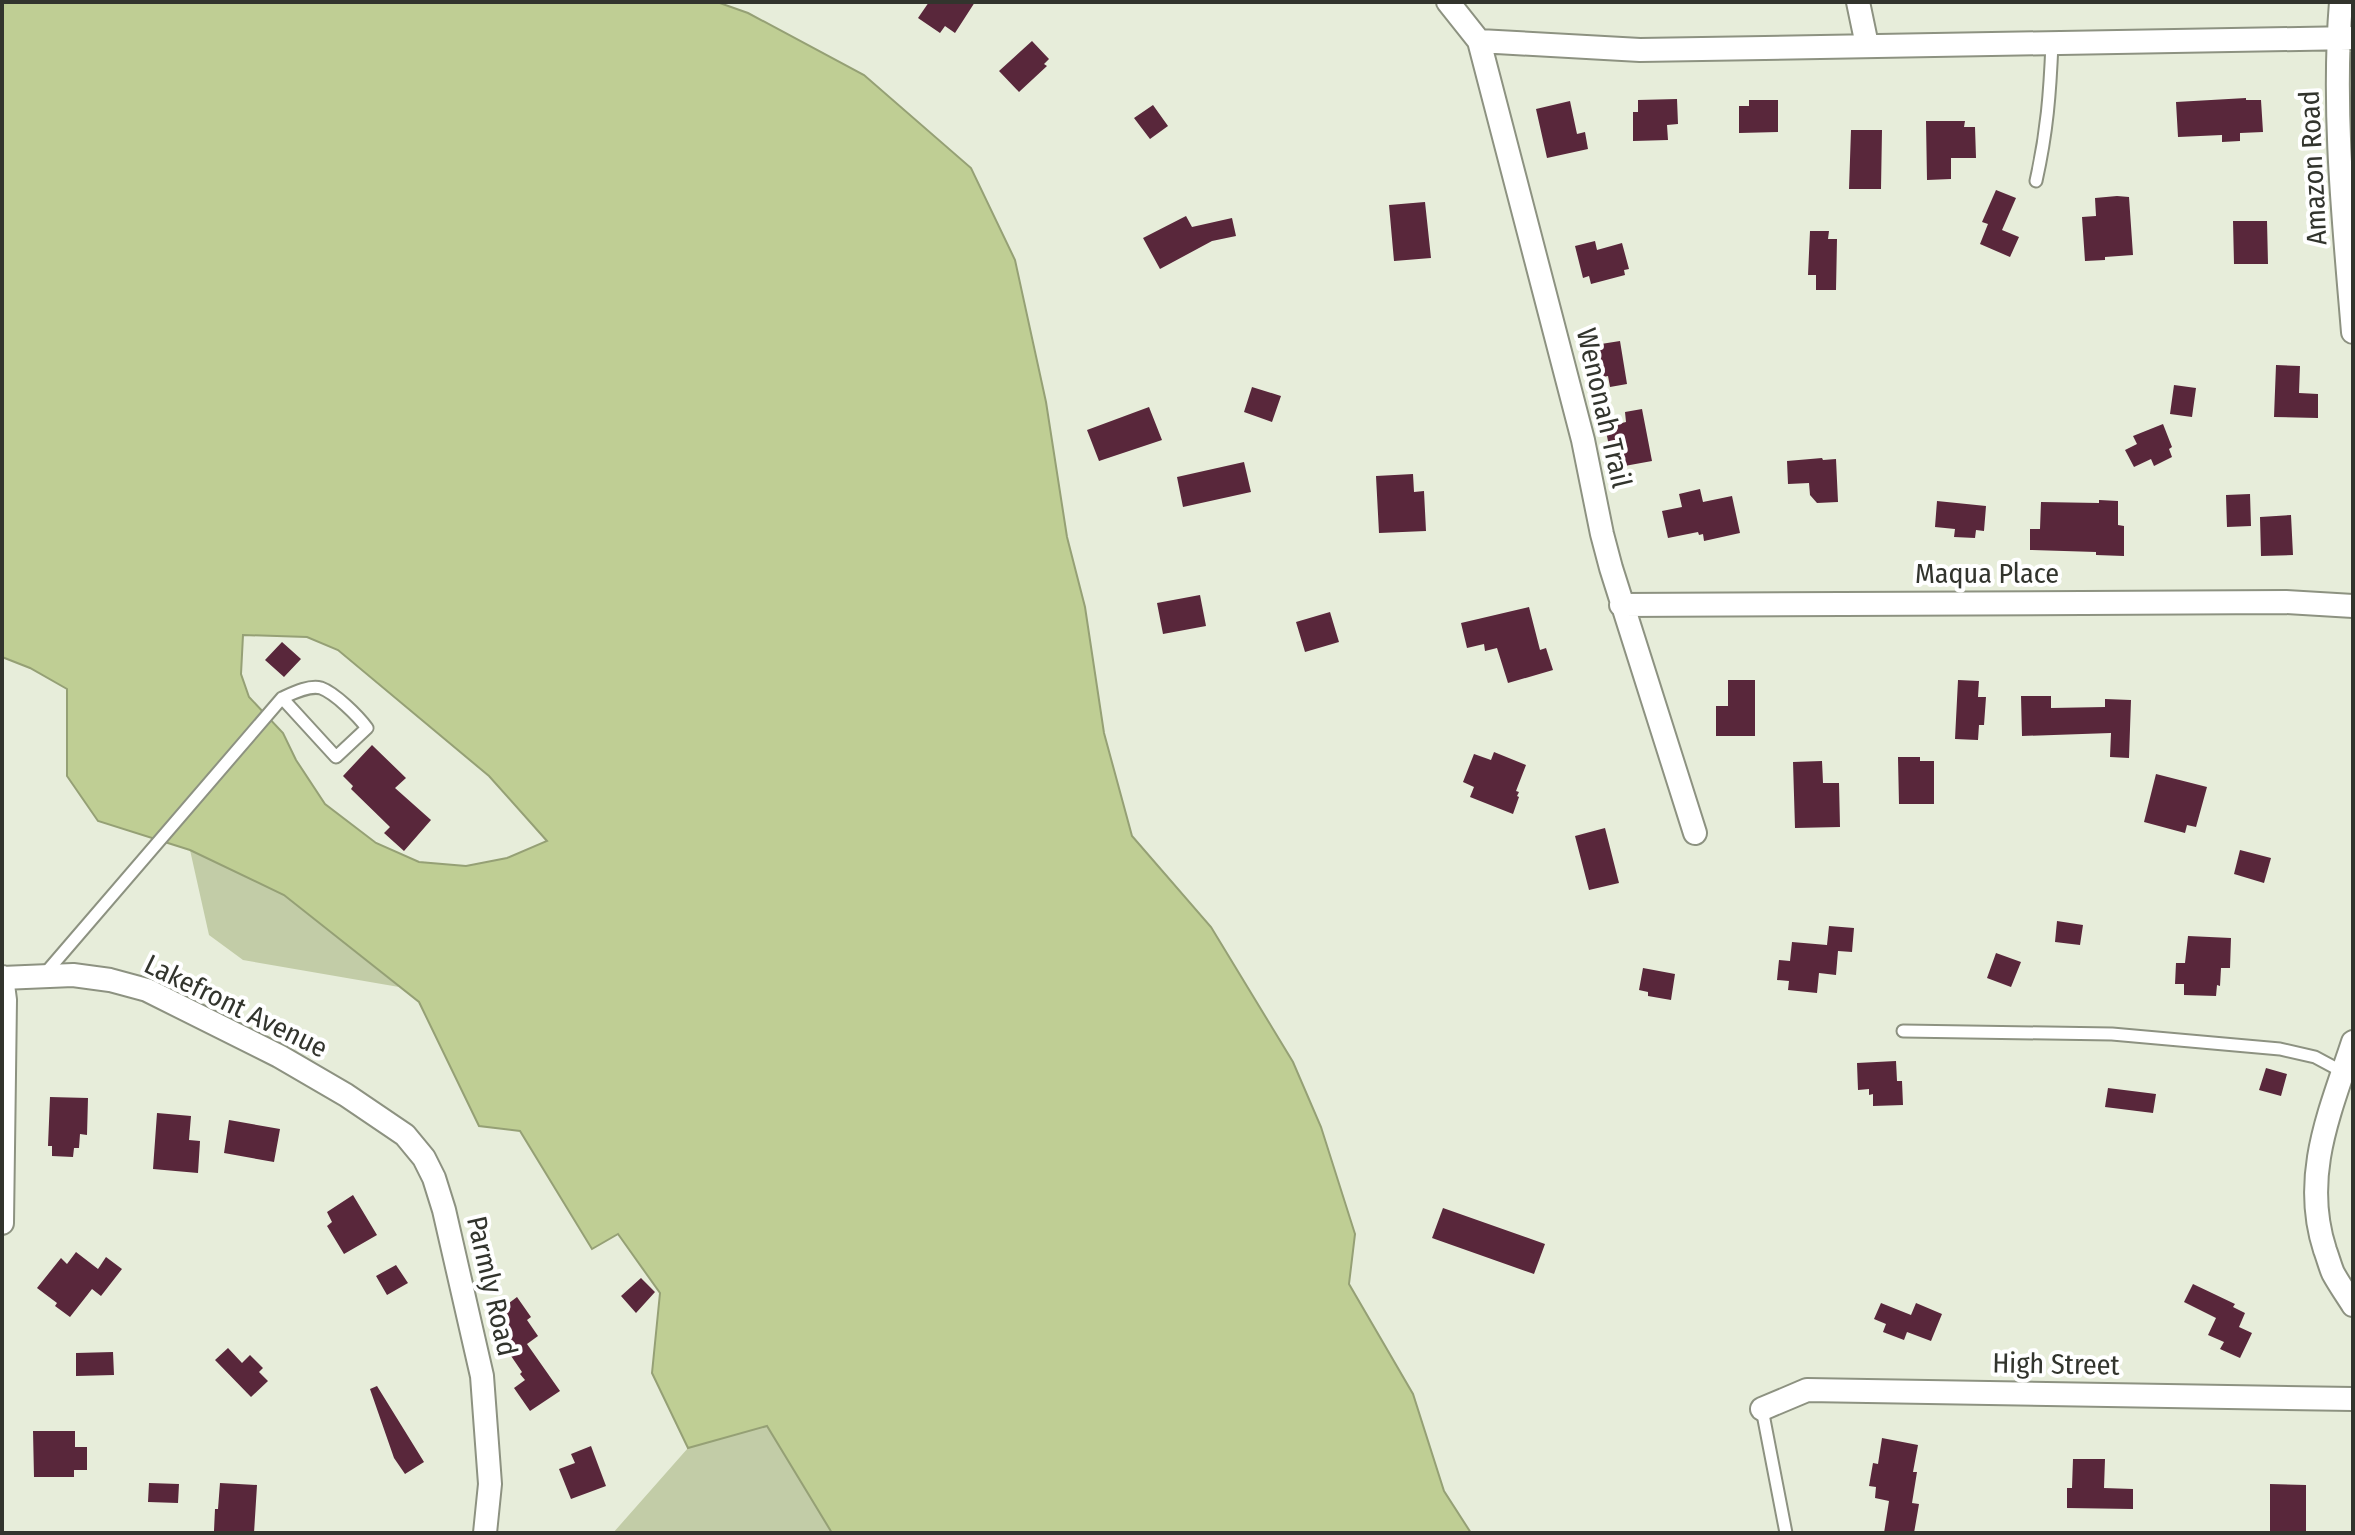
<svg xmlns="http://www.w3.org/2000/svg" width="2355" height="1535" viewBox="0 0 2355 1535" font-family="'Fira Sans Condensed',sans-serif">
<style>
.green{fill:#c2cca7}
.water{fill:#bfce94;stroke:#95a075;stroke-width:2;fill-rule:evenodd}
.building{fill:#59273b}
.lines{fill:none;stroke-linecap:round;stroke-linejoin:round}
.lane-casing{stroke:#8d9281;stroke-width:15}
.street-casing{stroke:#8d9281;stroke-width:26}
.lane{stroke:#fff;stroke-width:11}
.street{stroke:#fff;stroke-width:22}
.labels{text-anchor:middle;dominant-baseline:central;stroke-width:8;stroke-linejoin:round;paint-order:stroke}
.street-label{font-size:28px;fill:#32342d;stroke:#fff}
</style>
<rect width="100%" height="100%" fill="#e7edda"/>
<path class="green" d="M190 850 284 895 399 987 243 960 209 935Z
M767 1425 832 1533H613L688 1448Z"/>
<path class="water" d="M2 2H717L748 13 864 75 971 168 1015 260 1046 402 1067 537 1085 607 1104 733 1132 836 1211 927 1293 1062 1321 1127 1355 1234 1349 1284 1413 1394 1444 1491 1471 1533H832L767 1426 688 1448 652 1373 660 1293 618 1234 592 1249 520 1131 479 1126 419 1002 284 895 190 850 98 821 67 776V689L30 668 2 657ZM243 635 307 637 338 650 489 776 547 841 507 858 466 866 419 862 376 843 325 804 296 760 283 733 249 697 241 674Z"/>
<path class="building" d="M929 2H975L955 33 945 26 940 33 918 18Z
M1032 41 1049 59 1044 64 1047 66 1019 92 999 71Z
M2246 98V100H2261L2263 132 2240 133V141L2222 142V135L2178 137 2176 102Z
M1677 99 1678 124 1667 125 1668 140 1633 141V112H1638V100Z
M1749 100H1778V132L1739 133V106H1749Z
M1570 101 1577 134 1585 132 1588 149 1547 158 1536 109Z
M1153 105 1168 126 1150 139 1134 118Z
M1926 121H1965L1964 127H1975L1976 158H1951V179L1927 180Z
M1851 130H1882L1881 189H1849Z
M1996 190 2016 198 2002 230 2019 237 2010 257 1980 244 1988 224 1982 222Z
M2117 196 2129 197 2133 255 2105 257V260L2085 261 2082 217 2096 216 2095 198Z
M1425 202 1431 258 1394 261 1389 205Z
M1186 216 1192 227 1232 218 1236 236 1212 241 1160 269 1143 238Z
M2233 221H2267L2268 264H2234Z
M1810 231H1829L1828 239H1837L1836 290H1816V275H1808Z
M1595 241 1597 250 1622 243 1629 269 1624 270 1625 275 1591 284 1589 276 1583 278 1575 246Z
M1600 338 1601 344 1620 341 1627 384 1610 387 1608 376 1587 380 1580 342Z
M2276 365 2300 366 2299 393 2318 394V418L2274 417Z
M2174 385 2196 388 2192 417 2170 414Z
M1252 387 1281 396 1272 422 1244 412Z
M1149 407 1162 440 1099 461 1087 430Z
M1642 409 1652 461 1619 467 1617 454 1611 455 1605 427 1626 422 1625 412Z
M2163 424 2172 447 2169 449 2172 457 2154 466 2151 459 2134 467 2125 450 2137 444 2133 436Z
M1822 458 1823 460 1836 459 1838 502 1817 503 1810 495 1809 483 1788 484 1787 461Z
M1244 462 1251 492 1183 507 1177 477Z
M1413 474 1414 492 1424 491 1426 531 1379 533 1376 476Z
M1700 489 1703 502 1732 496 1740 533 1704 541 1703 534 1699 535 1698 532 1668 538 1662 511 1682 507 1679 494Z
M2250 494 2251 526 2227 527 2226 495Z
M2099 500 2118 501V525L2124 526V556L2096 555V552L2030 550V529H2040L2041 502 2099 503Z
M1937 501 1986 506 1984 531 1976 530 1975 538 1954 537 1955 529 1935 527Z
M2291 515 2293 555 2261 556 2260 517Z
M1200 595 1206 626 1163 634 1157 603Z
M1529 607 1540 650 1546 648 1553 670 1508 683 1497 648 1485 651 1484 644 1467 648 1461 623Z
M1330 612 1339 642 1305 652 1296 622Z
M282 642 301 659 284 677 265 660Z
M1728 680H1755V736H1716V706H1728Z
M1958 680 1979 681 1978 697H1986L1984 725H1979L1978 740 1955 739Z
M2021 696H2051V708L2105 707V699L2131 700 2129 758 2110 757 2111 733 2022 736Z
M372 745 406 778 395 788 431 820 404 851 384 833 390 827 351 789 353 786 343 776Z
M1494 752 1526 765 1516 791 1519 792 1517 796 1519 797 1513 814 1470 797 1474 787 1463 782 1474 754 1491 760Z
M1898 757H1920V761H1934V804H1899Z
M1822 761 1823 783H1839L1840 827 1795 828 1793 762Z
M2156 774 2207 787 2196 827 2187 825 2185 833 2144 822Z
M1605 828 1619 883 1589 890 1575 836Z
M2240 850 2271 858 2264 883 2234 874Z
M2057 921 2083 925 2080 945 2055 942Z
M1829 926 1854 928 1852 952 1838 951 1836 975 1819 973 1817 993 1788 990 1789 981 1777 980 1779 960 1790 961 1792 942 1827 945Z
M2188 936 2231 938 2230 968H2221L2220 986 2217 985 2216 996 2184 995V984H2175L2176 963H2185Z
M1996 953 2021 962 2011 987 1987 978Z
M1643 968 1675 974 1671 1000 1648 996V992L1639 990Z
M1896 1061 1897 1081H1902L1903 1105 1873 1106V1094L1869 1095V1089L1858 1090 1857 1063Z
M2266 1068 2287 1074 2281 1096 2259 1090Z
M2108 1088 2156 1094 2153 1113 2105 1107Z
M50 1097 88 1098 87 1135 80 1134 79 1148H74L73 1157 52 1156V1146H48Z
M157 1113 191 1116 189 1140 200 1141 198 1173 153 1169Z
M229 1120 280 1129 274 1162 224 1153Z
M353 1195 377 1235 344 1254 327 1226 332 1222 327 1212Z
M1443 1208 1545 1244 1534 1274 1432 1238Z
M76 1252 98 1269 106 1257 122 1269 101 1296 92 1289 70 1317 55 1306 57 1303 37 1288 61 1258 67 1264Z
M396 1265 408 1283 387 1295 376 1276Z
M641 1278 655 1292 636 1313 621 1296Z
M2193 1284 2235 1304 2233 1307 2245 1313 2239 1327 2252 1333 2240 1358 2220 1349 2224 1342 2208 1335 2216 1318 2184 1302Z
M517 1297 531 1317 527 1320 538 1336 527 1344 560 1391 530 1411 514 1388 525 1380 520 1374 522 1372 498 1337 502 1335 499 1330 505 1326 499 1317 501 1316 498 1311Z
M1881 1303 1911 1315 1916 1303 1942 1314 1931 1341 1907 1332 1904 1340 1883 1332 1886 1324 1874 1319Z
M228 1348 242 1363 250 1355 263 1368 259 1372 268 1381 251 1397 215 1360Z
M113 1352 114 1375 76 1376V1353Z
M377 1386 424 1462 405 1474 394 1458 370 1389Z
M33 1431H75V1447H87V1470H74V1477H34Z
M1882 1438 1918 1445 1913 1472H1917L1912 1503 1919 1504 1914 1533H1884L1889 1501 1875 1498 1876 1487 1869 1486 1873 1463 1878 1464Z
M591 1446 606 1486 571 1499 559 1469 575 1463 571 1454Z
M2073 1459H2105L2104 1488 2133 1489V1509L2067 1508V1488H2072Z
M149 1483 179 1484 178 1503 148 1502Z
M220 1483 257 1485 254 1533 214 1531 215 1509H218Z
M2270 1484 2306 1485V1533H2270Z"/>
<g class="lines">
<defs>
<path id="lane" d="M2036 181C2047 132 2050 93 2052 43
M43 976 282 698C293 693 309 685 321 688 335 693 358 716 367 728L336 757 282 698
M1903 1031 2112 1034 2280 1049 2315 1057 2343 1072
M1762 1409 1786 1533"/>
<path id="street" d="M1448 2 1479 41 1583 440 1602 534 1611 568 1695 833
M1858 2 1867 45
M2341 2C2332 111 2344 223 2353 332
M1479 41 1640 50 2353 38
M1621 605 2286 602 2353 606
M2 977 5 1000 2 1223
M2 978 73 975 110 980 147 990 279 1056 346 1095 405 1135 424 1158 434 1178 444 1210 482 1376 490 1484 485 1533
M2353 1042C2330 1112 2301 1176 2325 1250 2328 1258 2330 1266 2333 1273 2339 1284 2346 1294 2353 1305
M1762 1409 1807 1390 2353 1399"/>
</defs>
<use href="#lane" class="lane-casing"/>
<use href="#street" class="street-casing"/>
<use href="#lane" class="lane"/>
<use href="#street" class="street"/>
</g>
<g class="labels">
<g class="street-label">
<text transform="translate(2313 168) rotate(-93)">Amazon Road</text>
<text transform="translate(1604 408) rotate(77)">Wenonah Trail</text>
<text x="1987" y="573">Maqua Place</text>
<text transform="translate(236 1006) rotate(26)">Lakefront Avenue</text>
<text transform="translate(492 1286) rotate(77)">Parmly Road</text>
<text transform="translate(2056 1364) rotate(1)">High Street</text>
</g>
</g>
<rect width="2355" height="1535" fill="none" stroke="#32342d" stroke-width="8"/>
</svg>
